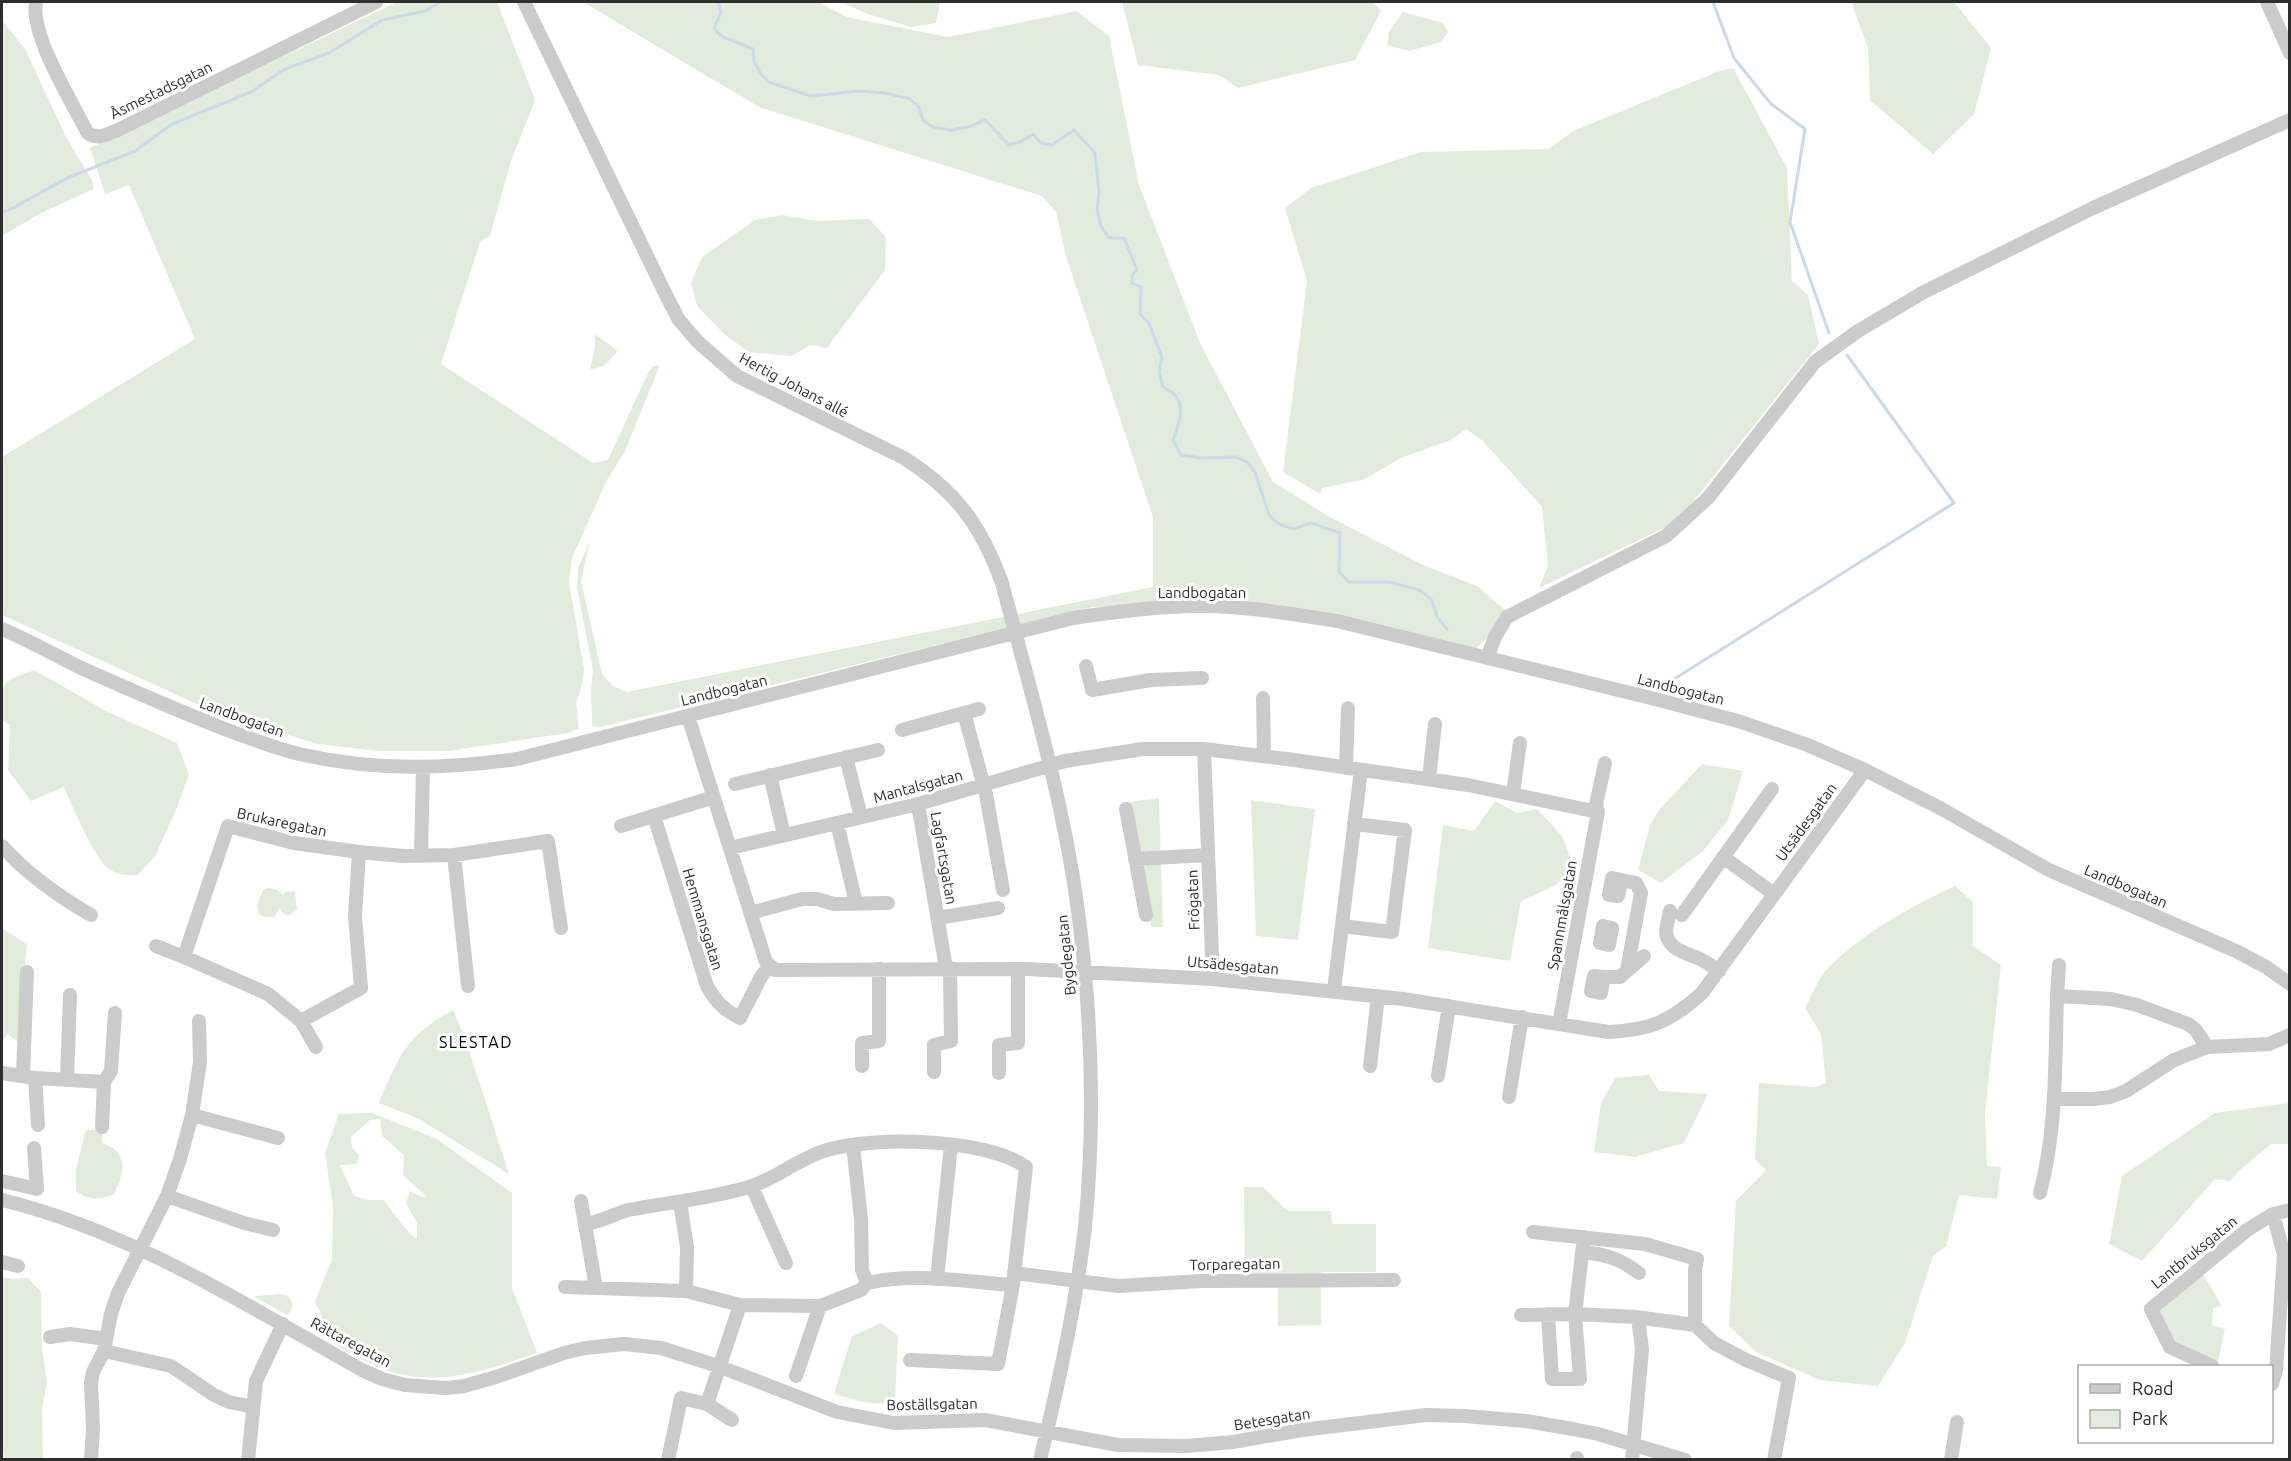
<svg xmlns="http://www.w3.org/2000/svg" width="2291" height="1461" viewBox="0 0 2291 1461" font-family="Ubuntu,sans-serif">
<style>
.green{fill:#e2ecdc;fill-rule:evenodd}
.lines{fill:none;stroke-linecap:round;stroke-linejoin:round}
.stream{stroke:#c8daec;stroke-width:3}
.minor{stroke:#cbcbcb;stroke-width:14}
.labels{text-anchor:middle;dominant-baseline:central;stroke-width:6;stroke-linejoin:round;paint-order:stroke}
.street-label{font-size:15px;fill:#2e2e2e;stroke:#fff}
.neighbourhood-label{font-size:16px;letter-spacing:1.5px;fill:#000;stroke:#fff}
</style>
<rect width="100%" height="100%" fill="#fff"/>
<path class="green" d="M397 2H497L535 100 510 164 490 236 480 242 441 364 593 463 608 460 648 373 653 366 660 365 624 453 607 480 572 558 569 583 584 669 582 685 576 703 579 729 568 733 449 751H379L318 744 221 715 2 615V457L195 339 129 185 105 194 90 148Z
M583 2H818L847 17 948 37 1077 11 1109 36 1139 185 1200 343 1273 482 1330 517 1423 565 1477 586 1506 611 1496 630 1475 649 1181 603 1093 607 600 727 592 726 591 689 593 670 577 588 578 568 590 541 581 581 602 674 613 686 627 692 1153 587V517L1066 256 1056 212 1042 196 759 107Z
M840 2H940L936 23 911 27 868 14Z
M1122 2H1373L1381 11 1355 60 1238 88 1219 75 1138 65Z
M1851 2H1954L1991 48 1974 114 1933 154 1870 100 1868 48Z
M1403 12 1443 23 1448 32 1441 42 1409 51 1387 45 1389 32Z
M2 20 25 49 66 137 92 180 94 189 41 213 2 236Z
M1733 68 1787 168 1792 281 1808 295 1819 344 1692 503 1666 527 1539 588 1548 566 1542 507 1483 441 1466 429 1451 440 1401 458 1363 480 1322 488 1320 494 1283 472 1307 281 1285 208 1311 188 1421 152 1549 149 1573 131 1722 70Z
M782 215 817 221 869 219 886 237 885 270 827 348 810 345 792 356 749 352 725 335 697 306 691 283 702 257 755 220Z
M595 334 618 351 604 366 590 370 595 347Z
M34 670 108 712 177 743 189 775 176 810 155 856 138 875C128 876 119 875 110 870 95 860 72 806 64 787L31 801 8 770 10 725 2 720C1 679 0 683 34 670Z
M1702 764 1743 771 1728 820 1703 851 1661 883 1638 870 1650 825 1659 810Z
M1159 798 1163 927H1151L1130 805 1122 806V803Z
M1251 800 1315 809 1298 940 1256 936Z
M1495 801 1517 813 1537 809 1562 836 1574 868 1556 885 1521 901 1510 961 1428 948 1443 825 1474 831Z
M1955 886 1973 902V946L2001 965 1985 1114 1987 1166 2001 1167 1997 1199 1959 1195 1946 1246 1933 1256 1905 1343 1878 1386 1820 1380 1756 1352 1729 1326 1736 1201 1766 1170 1755 1160 1759 1083 1815 1087 1826 1083 1821 1034 1805 1008C1812 996 1818 978 1828 968 1864 932 1910 907 1955 886Z
M268 888 277 890 283 895 287 891 295 892 297 910 288 916 283 913 280 908 274 917H264L259 914 257 906 263 890Z
M2 928 27 944 21 1004V1044L8 1034 2 1041Z
M453 1010 465 1038 509 1174 417 1118 379 1103C399 1055 406 1036 453 1010Z
M1649 1075 1659 1091 1708 1094 1684 1143 1635 1157 1594 1152 1601 1103 1615 1078Z
M2289 1103V1144H2271L2241 1169 2230 1181 2215 1179 2142 1261 2109 1244 2122 1176 2215 1113Z
M372 1113 437 1139 512 1193V1288L537 1353C475 1374 420 1394 358 1357 350 1353 337 1348 332 1339 325 1328 321 1313 315 1301L332 1260 333 1207 325 1153 339 1114ZM380 1119 382 1136C391 1142 395 1149 404 1155L403 1175 426 1196 421 1197 410 1191 406 1203 417 1223V1239C409 1235 391 1209 383 1200H368L354 1196 340 1165 357 1164 359 1155 352 1147 351 1137 370 1120Z
M86 1130H102V1143C130 1152 124 1173 114 1194 100 1200 89 1201 76 1191V1169Z
M1244 1187H1263L1288 1211H1331L1332 1224H1376V1272H1321V1325L1278 1326V1286H1245Z
M2203 1274 2222 1306 2213 1308 2212 1325 2225 1329 2218 1361 2173 1343 2159 1312Z
M2 1277 14 1279 28 1278 41 1292 42 1349 47 1382 42 1409 43 1458 39 1459H5L2 1449Z
M281 1294C291 1295 294 1303 291 1311L287 1315 253 1296Z
M881 1323 898 1336 895 1404 867 1403 834 1394 852 1336Z"/>
<g class="lines">
<path class="stream" d="M718 2 721 12 714 28 721 36 753 49 754 61 760 73 769 82 811 96 859 91 885 93 910 99 919 107 923 120 933 127 951 130 968 127 985 120 1009 145 1020 142 1033 134 1041 143 1052 145 1074 130 1095 153 1099 192 1097 210 1101 226 1109 238H1124L1137 270 1132 276V283L1141 287 1140 314 1149 323 1162 357 1159 372 1163 387C1189 399 1181 419 1173 440L1181 455 1201 458 1236 457 1247 462 1255 472 1269 515 1279 524 1294 529 1311 523 1340 533 1339 572 1349 582H1389L1419 590 1431 599 1438 618 1447 629
M1713 2 1734 58 1771 104 1805 129 1790 222 1829 333
M2 212 13 208 67 178 135 151 172 124 251 92 283 70 329 53 382 20 425 11 440 2
M1671 681 1954 503 1847 355"/>
<path class="minor" d="M36 2C30 35 71 100 87 132 96 141 108 134 118 130L376 2
M524 2 665 293 679 320 698 342 737 376 904 458C956 491 981 525 1002 583 1031 693 1065 805 1079 919 1092 1021 1095 1126 1085 1227 1076 1306 1059 1383 1040 1460
M2267 2 2290 53
M2 629C28 640 53 654 79 667 126 688 174 709 222 728 249 738 276 749 304 755 377 771 444 769 517 759L1073 618C1115 612 1158 606 1201 606 1246 606 1292 614 1337 621L1655 699 1738 721 1805 744 1865 770 1940 808 2049 870 2236 951 2266 967 2290 984
M1487 658 1495 637 1507 617 1666 536 1708 498 1815 362 1858 331 1924 292 2093 208 2290 120
M1086 666 1092 690 1151 680 1202 678
M1263 698 1264 756
M979 709 964 713 986 794 1003 890
M688 716 766 962 775 970 1027 969 1213 979 1403 999 1608 1032C1650 1030 1670 1022 1702 993L1865 770
M902 730 964 713
M1204 749 1213 979
M846 757 861 817
M1346 768 1348 708
M770 775 784 835
M1429 779 1435 724
M735 784 878 750
M1513 793 1520 743
M918 804 946 968
M1126 809 1146 915
M654 816 707 986C716 1002 724 1010 740 1018L762 975 769 967
M837 823 856 903
M621 826 714 797
M2 846C28 875 58 896 91 915
M730 848 918 804 1065 761 1143 749H1204L1287 759 1468 785 1598 812
M359 852 294 843 228 826 184 957 268 994 301 1021 361 988 355 916 359 852 403 856 454 855 548 841 561 928
M454 855 468 986
M421 856 423 768
M1723 857 1774 894
M1135 859 1208 855
M1612 878 1622 880 1618 896 1609 895Z
M1622 880 1636 883 1641 893 1627 970
M1670 911C1669 917 1667 924 1666 930 1666 950 1688 953 1702 960 1708 963 1713 967 1719 971
M750 913 802 899H817L834 904 888 903
M1682 915 1772 789
M938 918 998 908
M1342 926 1392 932 1405 830 1354 824
M1603 926 1612 928 1609 945 1600 943Z
M156 946 184 957
M1594 976 1604 977 1601 993 1591 991Z
M1604 977H1620L1644 956
M1334 990 1361 770
M2057 996 2059 965
M301 1021 316 1047
M1559 1024 1598 812 1596 805 1605 763
M862 1066V1043L879 1041V969
M1370 1066 1378 996
M934 1072V1045L951 1041 950 968
M2 1073 35 1078 104 1082 111 1071 115 1013
M999 1073V1045L1018 1043V969
M23 1075 27 972
M1438 1076 1449 1006
M35 1078 38 1125
M67 1078 70 995
M1509 1097 1522 1017
M2054 1099H2094L2110 1097 2126 1091 2174 1060 2207 1047
M192 1115 278 1138
M102 1127 104 1082
M853 1145 861 1219 862 1270 867 1283
M2 1181 37 1189 34 1148
M752 1187 786 1263
M2040 1193C2057 1129 2055 1061 2057 996L2111 999 2137 1005 2188 1024 2195 1029 2207 1047 2269 1044 2290 1035
M167 1196 244 1223 273 1230
M2 1200C133 1232 246 1305 362 1370L382 1379 405 1385 446 1388 464 1386 496 1377 564 1353 585 1348 624 1344 661 1348 718 1366 837 1412 894 1423 985 1420 1118 1445 1186 1446 1233 1442 1302 1430 1426 1415 1464 1416 1526 1421 1573 1429 1598 1434 1685 1460
M581 1201 596 1288
M680 1202 687 1247 686 1291
M585 1224C601 1222 614 1214 628 1210 669 1202 709 1199 749 1187 776 1179 799 1158 827 1150 873 1136 986 1138 1026 1167L1013 1285 998 1364 910 1360
M1533 1232 1645 1244 1697 1259 1695 1270V1325
M1582 1252C1607 1255 1619 1258 1639 1273
M2 1262 18 1266
M1014 1273 1118 1286 1202 1281 1394 1280
M937 1279 951 1145
M867 1283C914 1272 966 1282 1013 1285
M565 1287 686 1291 740 1305 820 1306 861 1290 867 1283
M1548 1314 1552 1379H1580L1575 1314 1584 1237
M1521 1315 1575 1314 1636 1317 1695 1325 1714 1343 1746 1360 1789 1378 1774 1460
M50 1337 70 1334 106 1339
M104 1351 171 1366 214 1395 229 1402 253 1407
M2212 1366 2170 1347 2151 1309 2247 1230 2273 1214 2290 1210
M796 1376 820 1306
M2272 1384 2276 1370 2284 1255 2273 1214
M707 1404 732 1420
M91 1460 93 1430 91 1383 93 1372 104 1351 111 1314 118 1293 167 1196 180 1159 192 1115 200 1062 199 1021
M248 1460 256 1381 283 1324
M668 1460 681 1398 707 1404 740 1305
M1577 1460V1458
M1632 1460 1642 1349 1639 1326
M1951 1460 1957 1422"/>
</g>
<g class="labels">
<g class="street-label">
<text transform="translate(161 90) rotate(-26)">Åsmestadsgatan</text>
<text transform="translate(794 385) rotate(28)">Hertig Johans allé</text>
<text x="1202" y="592">Landbogatan</text>
<text transform="translate(1681 689) rotate(14)">Landbogatan</text>
<text transform="translate(724 690) rotate(-14)">Landbogatan</text>
<text transform="translate(242 717) rotate(20)">Landbogatan</text>
<text transform="translate(918 786) rotate(-15)">Mantalsgatan</text>
<text transform="translate(282 822) rotate(12)">Brukaregatan</text>
<text transform="translate(1806 822) rotate(-54)">Utsädesgatan</text>
<text transform="translate(944 858) rotate(80)">Lagfartsgatan</text>
<text transform="translate(2126 886) rotate(23)">Landbogatan</text>
<text transform="translate(1193 900) rotate(-92)">Frögatan</text>
<text transform="translate(1562 915) rotate(-80)">Spannmålsgatan</text>
<text transform="translate(703 919) rotate(73)">Hemmansgatan</text>
<text transform="translate(1066 955) rotate(-96)">Bygdegatan</text>
<text transform="translate(1233 965) rotate(5)">Utsädesgatan</text>
<text transform="translate(2194 1252) rotate(-39)">Lantbruksgatan</text>
<text transform="translate(1235 1264) rotate(-1)">Torparegatan</text>
<text transform="translate(351 1342) rotate(28)">Rättaregatan</text>
<text transform="translate(932 1404) rotate(-1)">Boställsgatan</text>
<text transform="translate(1272 1419) rotate(-9)">Betesgatan</text>
</g>
<g class="neighbourhood-label">
<text x="476" y="1042">SLESTAD</text>
</g>
</g>
<rect width="2291" height="1461" fill="none" stroke="#2e2e2e" stroke-width="6"/>
<rect x="2078" y="1365" width="195" height="78" fill="#ffffff" stroke="#ababab" stroke-width="1.5"/>
<rect x="2090" y="1384" width="30" height="9" fill="#cbcbcb" stroke="#ababab" stroke-width="1.5"/>
<text x="2132" y="1395" font-size="18" fill="#2e2e2e">Road</text>
<rect x="2090" y="1410" width="30" height="18" fill="#e2ecdc" stroke="#ababab" stroke-width="1.5"/>
<text x="2132" y="1425" font-size="18" fill="#2e2e2e">Park</text>
</svg>
